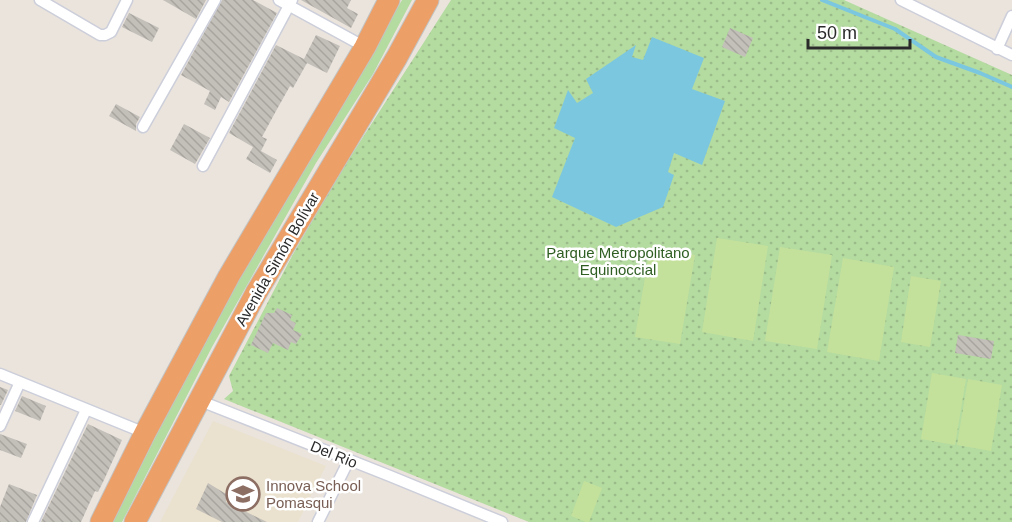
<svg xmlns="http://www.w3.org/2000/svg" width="1012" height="522" viewBox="0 0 1012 522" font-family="Helvetica,sans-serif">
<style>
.education{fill:#eae1ce}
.grass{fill:#b4dba0}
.park{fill:url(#park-dots)}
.pitch{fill:#c4e19c}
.water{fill:#7cc7e0}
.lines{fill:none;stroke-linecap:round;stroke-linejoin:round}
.stream{stroke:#7cc7e0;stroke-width:4}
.building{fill:url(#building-back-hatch)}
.street-casing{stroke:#ccceda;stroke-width:13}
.highway-casing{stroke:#c3c3c3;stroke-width:23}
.street{stroke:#fff;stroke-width:10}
.highway{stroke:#ec9f67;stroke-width:21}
.labels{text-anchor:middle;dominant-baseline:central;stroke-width:5;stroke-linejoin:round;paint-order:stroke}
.park-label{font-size:15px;fill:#2f5e22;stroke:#fff}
.street-label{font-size:15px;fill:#2a2a2a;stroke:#fff}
.education-label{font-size:15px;fill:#785e54;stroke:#fff;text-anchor:start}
</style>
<defs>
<pattern id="park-dots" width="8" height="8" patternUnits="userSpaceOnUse" patternTransform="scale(1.5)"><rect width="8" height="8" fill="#b4dba0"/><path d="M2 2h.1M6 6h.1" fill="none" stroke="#9bbc8a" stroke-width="1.8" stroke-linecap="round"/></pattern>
<pattern id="building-back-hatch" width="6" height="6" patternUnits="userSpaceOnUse" patternTransform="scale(1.5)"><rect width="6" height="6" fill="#c3bfb9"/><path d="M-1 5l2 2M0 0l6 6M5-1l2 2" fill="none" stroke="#a8a49f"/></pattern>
</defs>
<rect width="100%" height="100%" fill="#eae4dd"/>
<path class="education" d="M213 421 326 466 298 522H160Z"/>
<path class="grass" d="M402 0H412L373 74 316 163 212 347 122 522H113C143 463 172 402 204 343 266 227 338 115 402 0Z"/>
<path class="park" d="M451 0H844L1012 75V522H529L224 399 233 391 229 376 292 256 338 176Z"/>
<path class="pitch" d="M717 238 768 246 753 341 702 332Z
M650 247 695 255 680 344 635 337Z
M780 247 832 255 817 349 765 341Z
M843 258 894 267 879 361 827 352Z
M911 276 941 281 930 347 901 342Z
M932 373 966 379 955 445 921 439Z
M968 379 1002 385 991 451 957 445Z
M584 481 602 488 589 522H586L571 516Z"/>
<path class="water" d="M652 37 704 58 692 89 725 101 702 165 674 153 668 172 674 175 663 207 616 227 552 197 575 138 554 128 568 90 577 103 593 93 586 79 636 45 632 57 643 60Z"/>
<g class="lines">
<path class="stream" d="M822 0 895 29 936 57 980 73 1012 87"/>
</g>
<path class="building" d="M163 0H206L196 19Z
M222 0H253L277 13 229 102 221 97 215 110 204 104 210 91 181 75Z
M301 0H351L347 8 358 14 351 28Z
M129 13 159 28 152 42 122 27Z
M730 28 753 38 745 57 722 47Z
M316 35 340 46 327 73 307 63 293 88 290 86 276 111 262 137 267 139 261 151 277 160 270 173 246 159 253 147 229 133 276 45 304 59Z
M116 104 140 117 136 124V131L109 116Z
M184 124 210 138 195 164 170 150Z
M277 308 292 315 290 320 296 323 293 330 302 334 296 344 291 342 288 350 273 343 268 353 251 345 266 313H274Z
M958 335 994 341 991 359 955 353Z
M0 387 8 390 1 405H0Z
M22 396 46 406 40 421 15 411Z
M88 424 122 440 104 480 98 492 95 491 81 522H41Z
M0 434 27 444 21 458 0 450Z
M208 483 226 494V502L267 522H222L196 509Z
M9 484 37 495 26 522H0V507Z"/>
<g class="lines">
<defs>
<path id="street" d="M40 0 100 35H105L111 32 127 0
M279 0 365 47
M901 0 1012 55
M997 49 1012 16
M143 127 215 0
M203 166 292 0
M0 374 145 433
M198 400 390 476 502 522
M0 426 20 382
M33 522 86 410
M318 522 349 460"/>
<path id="highway" d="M101 522 145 433 229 276 365 47 389 0
M135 522 256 293 397 57 428 0"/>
</defs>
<use href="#street" class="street-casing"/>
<use href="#highway" class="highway-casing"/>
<use href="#street" class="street"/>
<use href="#highway" class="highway"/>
</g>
<defs>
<symbol id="school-ring" viewBox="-11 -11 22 22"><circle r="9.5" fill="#fff" stroke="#8d6e63" stroke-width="1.5"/><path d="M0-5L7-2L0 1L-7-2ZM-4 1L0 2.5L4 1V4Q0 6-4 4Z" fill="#8d6e63"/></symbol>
</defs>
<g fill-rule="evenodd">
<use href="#school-ring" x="224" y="475" width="38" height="38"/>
</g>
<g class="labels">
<g class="park-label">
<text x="618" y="252">Parque Metropolitano<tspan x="618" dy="17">Equinoccial</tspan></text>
</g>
<g class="street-label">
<text transform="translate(277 259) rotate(-60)">Avenida Simón Bolívar</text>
<text transform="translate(334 454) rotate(22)">Del Rio</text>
</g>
<g class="education-label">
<text x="266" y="485">Innova School<tspan x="266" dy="17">Pomasqui</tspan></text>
</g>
</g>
<path d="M808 39v9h102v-9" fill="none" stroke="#2a2a2a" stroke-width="3"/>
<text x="817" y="39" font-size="18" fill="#2a2a2a" stroke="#ffffff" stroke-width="4.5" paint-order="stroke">50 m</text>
</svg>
